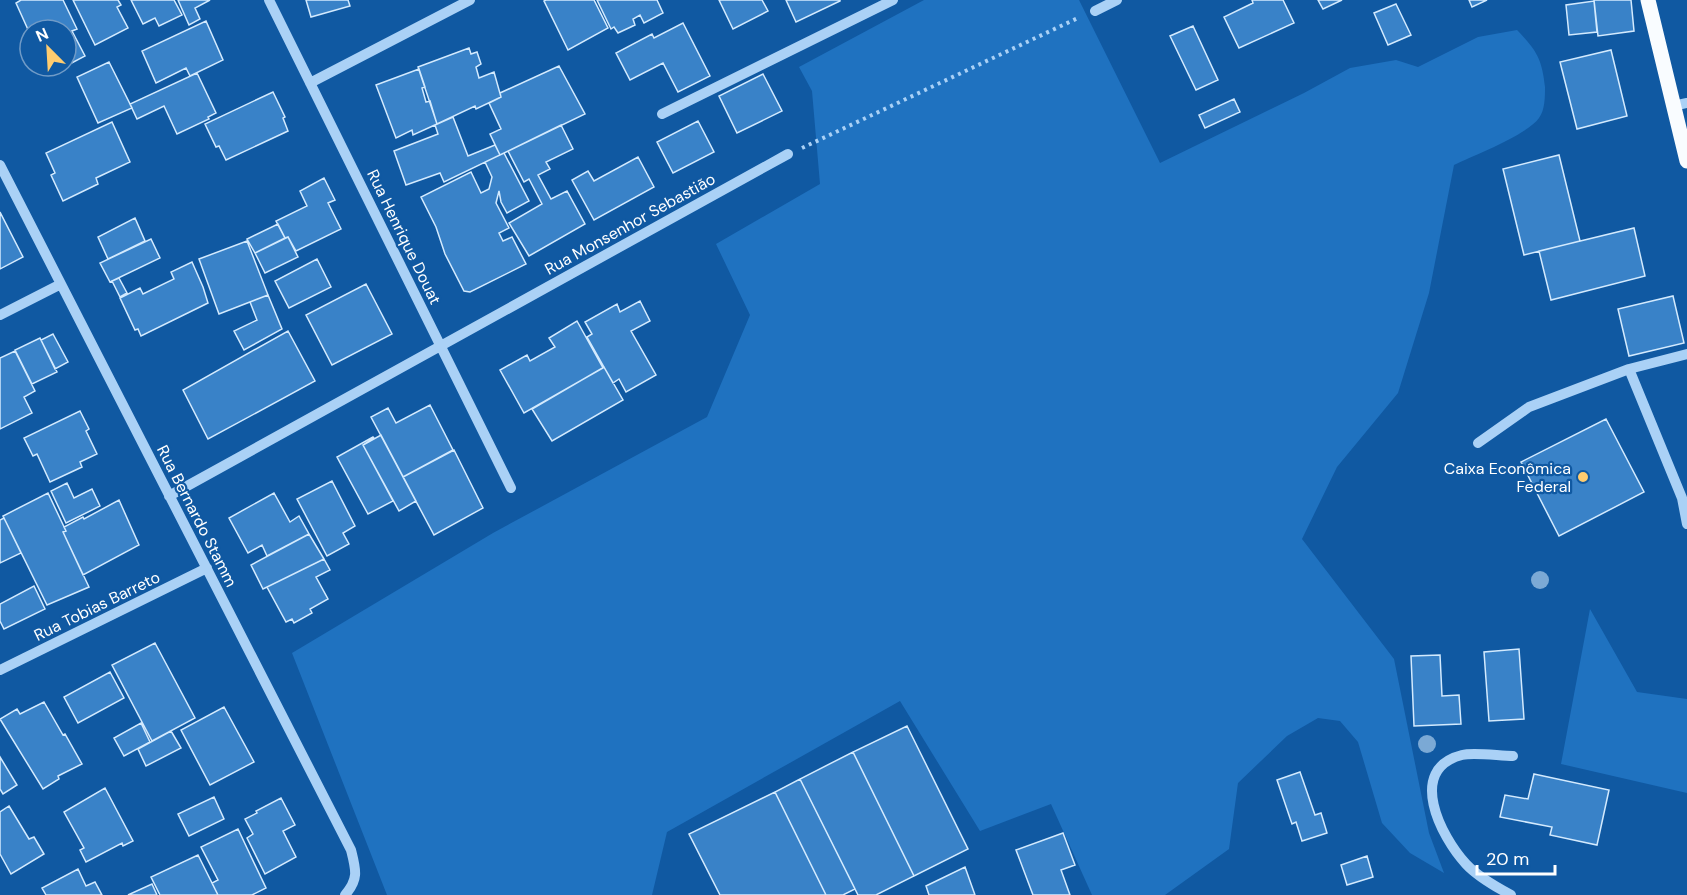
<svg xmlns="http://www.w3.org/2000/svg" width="1687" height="895" viewBox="0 0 1687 895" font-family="'DM Sans',sans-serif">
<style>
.green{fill:#1f72c0}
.building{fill:#3982c8;stroke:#d3eafe;stroke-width:1.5}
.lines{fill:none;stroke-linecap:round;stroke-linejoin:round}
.path{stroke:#aad1f6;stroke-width:4;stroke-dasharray:3 4.5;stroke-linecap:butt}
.minor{stroke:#aad1f6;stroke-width:10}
.major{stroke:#f9fcff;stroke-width:15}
.tree{fill:#7ba9d5}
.poi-dot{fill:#ffcc6f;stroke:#1059a2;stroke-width:2}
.labels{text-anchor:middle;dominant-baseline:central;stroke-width:4.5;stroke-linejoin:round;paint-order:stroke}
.street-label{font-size:16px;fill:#fff;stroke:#1059a2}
.poi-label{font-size:16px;fill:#fff;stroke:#1059a2;text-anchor:end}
</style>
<rect width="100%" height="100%" fill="#1059a2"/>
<path class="green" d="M924 0H1079L1160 163 1304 93 1350 68 1396 60 1418 67 1478 37 1517 30C1536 50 1542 58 1545 87 1545 97 1545 110 1539 118 1527 135 1475 155 1454 165L1429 293 1398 393 1337 467 1302 539 1394 659 1429 833 1444 873 1410 853 1382 823 1358 742 1340 721 1318 718 1287 736 1238 783 1229 849 1165 895H1092L1051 804 980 831 900 701 667 832 652 895H387L292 653 493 533 707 417 750 315 716 244 820 184 812 91 799 67Z
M1590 609 1637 692 1687 699V793L1561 764Z"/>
<path class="building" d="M21 0H63L77 29 72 31 85 56 66 66V30H30V34L16 3Z
M73 0H118L121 5 117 7 128 28 95 45Z
M131 0H174L182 15 159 26 155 18 143 24Z
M178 0H210L195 8 200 19 189 25Z
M306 0H348L350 6 311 17Z
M546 0H594L608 28 568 50 544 1Z
M597 0H657L663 13 644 23 640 15 633 19 635 25 618 33 614 27 611 29Z
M719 0H762L768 11 733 29Z
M786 0H840V1L796 22Z
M1252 0H1283L1294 23 1239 48 1224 17 1253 3Z
M1318 0H1342L1323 9Z
M1469 0H1487L1472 7Z
M1594 0H1631L1634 31 1598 36Z
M1594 1 1597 32 1569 35 1566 5Z
M1396 4 1411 35 1388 45 1374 13Z
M206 21 223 60 190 76 186 68 156 83 142 51Z
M683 23 710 76 678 92 663 63 630 80 616 53 652 34 654 38Z
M1193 26 1218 80 1196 90 1170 36Z
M469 48 471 54 477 52 481 64 476 67 479 78 494 72 501 97 476 109 475 106 437 124 418 67Z
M1611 50 1627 116 1577 129 1560 62Z
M109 62 132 108 98 123 77 77Z
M559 66 585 114 500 155 490 134 501 129 489 103 501 97 500 93Z
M419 69 425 87 422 88 426 102 430 101 437 124 413 135 412 130 396 138 376 85Z
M197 73 216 113 208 117 209 119 177 134 164 106 137 119 130 104Z
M763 74 782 111 737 133 719 96Z
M273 92 285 117 283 118 288 131 226 160 219 146 216 147 205 124Z
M1234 99 1240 112 1205 128 1199 115Z
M453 117 468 156 495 145 500 155 444 182 440 173 406 185 394 151 438 134 435 125Z
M698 121 714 152 673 173 657 142Z
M112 122 130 162 96 178 98 184 63 201 51 175 55 173 46 153Z
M561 125 573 149 546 162 550 169 538 175 551 199 567 191 585 224 529 256 509 223 542 204 529 179 524 182 508 151Z
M504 153 529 201 507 213 501 202 499 191 496 203 509 228 499 233 503 241 512 237 526 264 470 292 464 291 445 254 436 227 421 197 471 172 481 193 489 189 492 177 485 162Z
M1559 155 1580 241 1524 255 1503 169Z
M638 157 654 187 594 220 572 180 588 171 594 181Z
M324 178 335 200 328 203 341 229 296 251 288 237 285 238 276 221 307 206 300 191Z
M0 212 23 257 0 269Z
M135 218 145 241 108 259 98 237Z
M278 224 285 238 255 253 247 239Z
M1634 228 1645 276 1551 300 1539 251Z
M288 237 298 257 265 273 255 253Z
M151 239 160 258 110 282 100 263Z
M247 241 268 295 219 314 199 259Z
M317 259 331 287 289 308 275 281Z
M192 262 203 287 208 303 141 336 138 329 135 330 120 298 140 288 143 294 174 279 171 272Z
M119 278 127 293 120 297 112 281Z
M366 284 392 334 332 365 306 315Z
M268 295 282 329 244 350 234 331 257 320 250 302Z
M1673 296 1684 343 1629 356 1618 309Z
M640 301 650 321 631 331 656 375 626 392 619 379 613 383 587 337 592 334 585 322 617 304 620 312Z
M577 321 603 368 524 413 500 370 527 355 530 361 555 347 549 338Z
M288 331 315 381 208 439 183 390Z
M53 334 68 362 55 369 41 340Z
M40 338 57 372 32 384 15 350Z
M15 351 35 391 24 397 32 413 0 429V358Z
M604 367 623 400 552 441 532 409Z
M430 405 453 450 403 477 371 417 388 408 396 423Z
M80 411 89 429 86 431 97 454 80 462 82 467 50 482 37 454 33 456 24 438Z
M1606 419 1644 492 1559 536 1521 462Z
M381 435 416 501 399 511 363 445Z
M373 437 374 438 363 445 393 501 368 514 337 457Z
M454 450 483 508 434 535 403 477Z
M332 481 355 526 343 533 349 544 327 556 297 499Z
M67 483 74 498 92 489 100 506 66 523 51 491Z
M48 493 66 531 63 532 89 587 47 605 3 516Z
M274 493 290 522 299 516 309 534 267 556 262 545 248 553 229 518Z
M119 500 139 545 83 575 63 532 66 531 64 527 83 517 84 519Z
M4 518 21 553 0 563V520Z
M309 534 324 559 263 589 251 565Z
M324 559 330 570 316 577 328 599 310 609 312 613 294 623 292 619 286 622 267 587Z
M34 586 45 609 4 629 0 621V604Z
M155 643 195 718 152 741 112 665Z
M1519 649 1524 719 1489 721 1484 652Z
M1440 655 1442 696 1459 695 1461 724 1414 726 1411 656Z
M110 672 124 698 78 723 64 697Z
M44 702 63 735 65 734 82 764 58 776 59 779 43 789 0 719 17 709 20 714Z
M224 707 254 762 210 785 181 730Z
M141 723 150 742 124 756 114 738Z
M907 726 968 849 914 876 853 752Z
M171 731 181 748 146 766 138 749Z
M853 752 914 876 876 895H858L800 779Z
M0 757 17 785 3 794 0 789Z
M1300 772 1315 815 1321 813 1327 833 1302 841 1296 822 1292 824 1277 780Z
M1534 774 1609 790 1597 845 1550 835 1552 827 1500 817 1505 795 1528 799Z
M800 779 855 889 843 895H826L775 792Z
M105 788 133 841 123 846 122 843 86 862 80 850 84 848 64 812Z
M775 792 826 895H720L689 834Z
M214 797 224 819 189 836 178 814Z
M281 798 295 825 283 831 296 857 265 874 247 838 253 834 245 819 257 813 256 811Z
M9 806 29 839 34 837 44 854 11 874 0 854V812Z
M238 829 266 888 252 895H218L212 883 218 880 201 847Z
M1063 833 1075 865 1061 870 1070 895H1033L1016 850Z
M198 855 218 895H160L151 877Z
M1367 856 1373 877 1347 885 1341 865Z
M965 867 975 895H929L926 886Z
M78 869 86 886 95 882 102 895H46L42 888Z
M152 884 157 895H128Z"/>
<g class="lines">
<path class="path" d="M802 148 1080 17"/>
<path class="minor" d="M269 0 511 488
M1095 11 1117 0
M310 83 470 0
M1673 106 1687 103
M662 114 893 0
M0 165 351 850C356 870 359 879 345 895
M0 315 61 284
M1629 369 1682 498 1687 524
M1478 443 1529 407 1629 369 1687 354
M169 496 788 154
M0 670 207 568
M1511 895C1496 887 1478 877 1466 864 1441 837 1406 769 1462 755 1474 752 1500 756 1513 756"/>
<path class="major" d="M1648 0 1687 161"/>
</g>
<g class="tree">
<circle cx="1540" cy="580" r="9"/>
<circle cx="1427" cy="744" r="9"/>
</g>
<circle class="poi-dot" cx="1583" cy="477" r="6"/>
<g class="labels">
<g class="street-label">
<text transform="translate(630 224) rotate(-29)">Rua Monsenhor Sebastião</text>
<text transform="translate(404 237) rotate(64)">Rua Henrique Douat</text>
<text transform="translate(197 516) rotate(63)">Rua Bernardo Stamm</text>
<text transform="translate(97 606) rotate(-26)">Rua Tobias Barreto</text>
</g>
<g class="poi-label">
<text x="1571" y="468">Caixa Econômica<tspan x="1571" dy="18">Federal</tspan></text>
</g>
</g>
<g transform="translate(48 48) rotate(336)"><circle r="28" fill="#1059a2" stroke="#709bc7" stroke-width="1.5"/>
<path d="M0-4.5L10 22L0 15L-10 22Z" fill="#ffcc6f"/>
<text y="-9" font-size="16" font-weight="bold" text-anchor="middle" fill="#ffffff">N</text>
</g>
<path d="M1477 865v9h78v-9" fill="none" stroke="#ffffff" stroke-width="3"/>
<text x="1486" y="865" font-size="18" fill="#ffffff" stroke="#1059a2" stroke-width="4.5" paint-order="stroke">20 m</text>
</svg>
